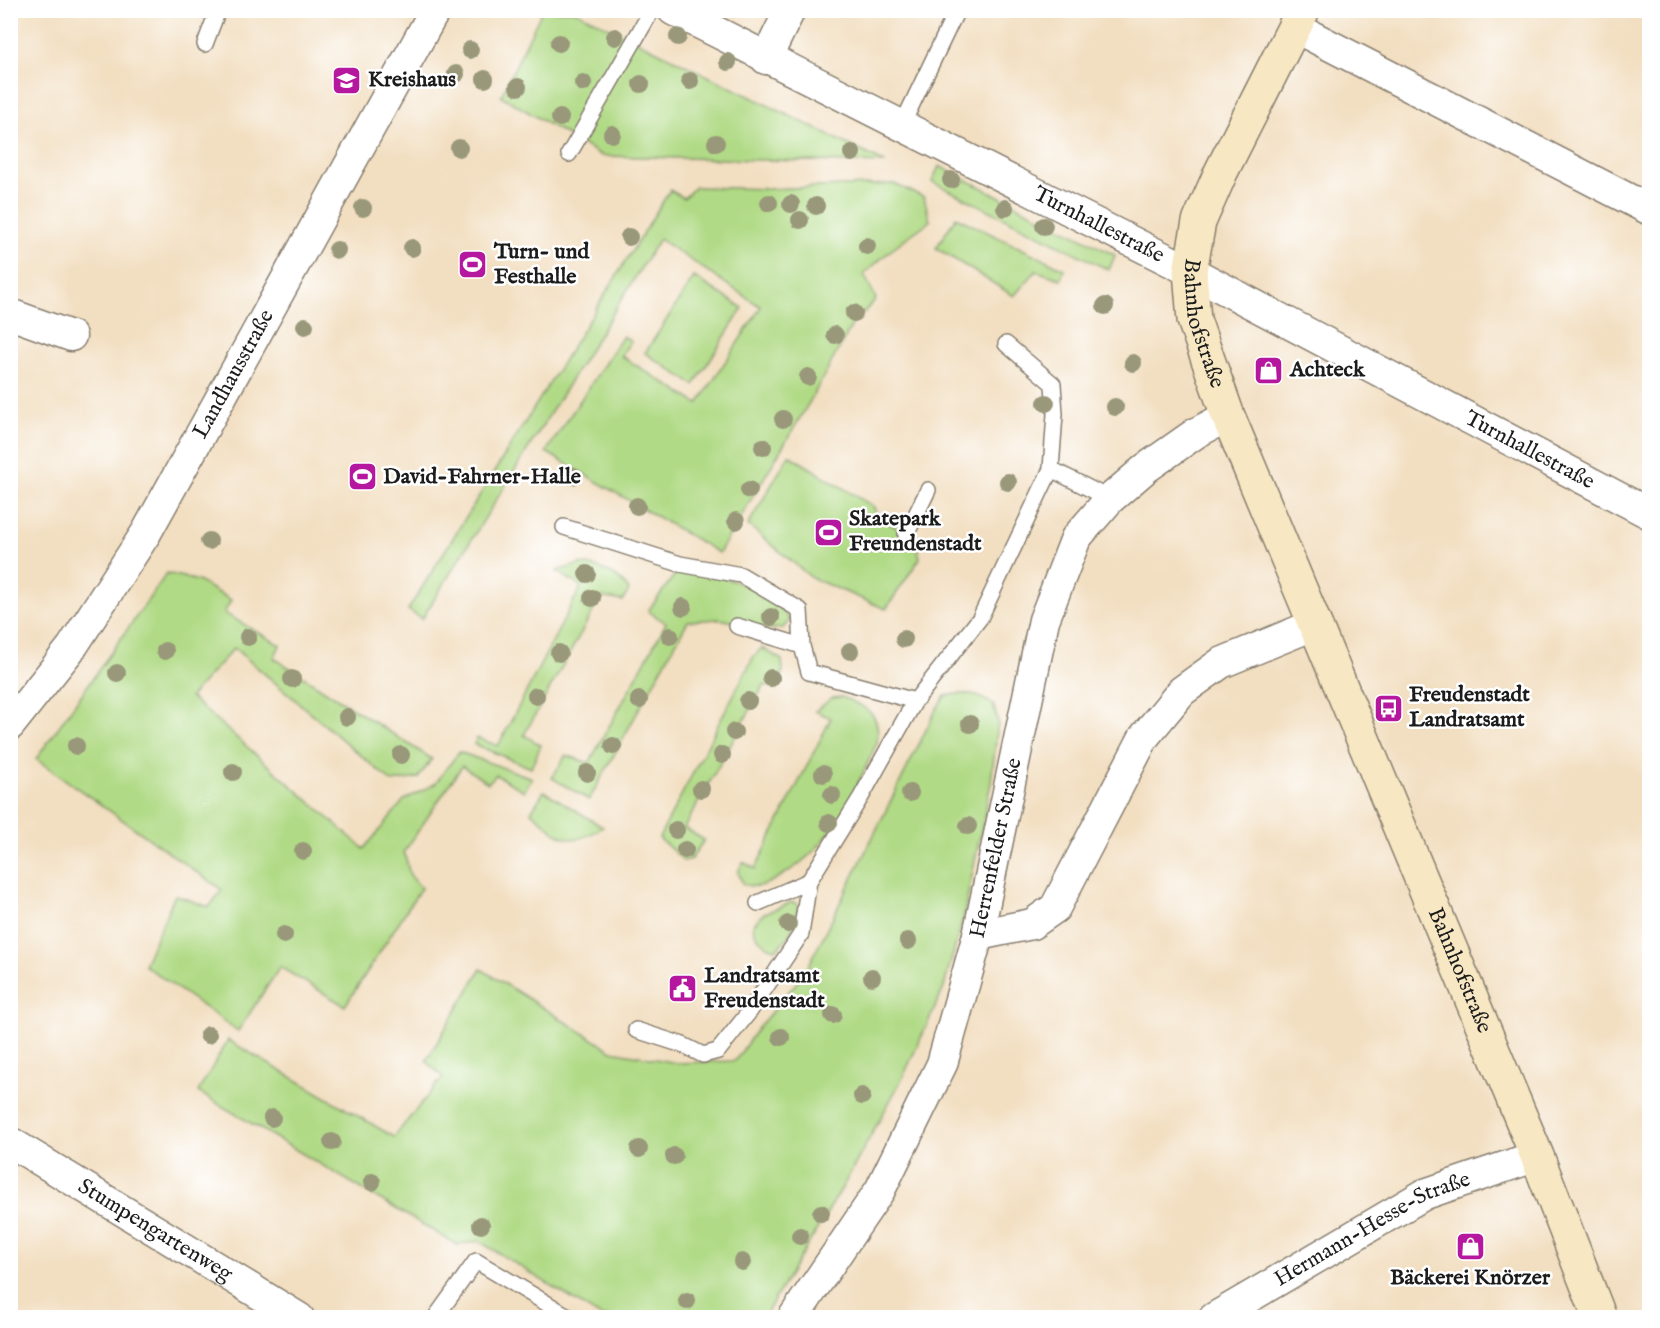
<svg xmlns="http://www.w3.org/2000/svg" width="1660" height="1328" viewBox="0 0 1660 1328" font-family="'IM FELL English',serif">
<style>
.green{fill:#b0da85;stroke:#667b50;stroke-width:1.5}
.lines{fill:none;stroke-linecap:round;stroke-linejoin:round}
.lane-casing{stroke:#877d6e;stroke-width:18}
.street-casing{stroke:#877d6e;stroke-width:33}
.secondary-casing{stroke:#877d6e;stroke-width:36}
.lane{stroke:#fff;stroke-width:15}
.street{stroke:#fff;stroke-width:30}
.secondary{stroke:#f7e8c3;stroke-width:33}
.tree{fill:#99987a}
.labels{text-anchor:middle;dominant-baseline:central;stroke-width:5;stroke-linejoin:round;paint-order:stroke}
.poi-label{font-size:22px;font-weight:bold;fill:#1c1c1c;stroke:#fff;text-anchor:start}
.street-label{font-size:22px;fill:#1c1c1c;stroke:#fff}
</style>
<rect width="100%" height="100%" fill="#fff"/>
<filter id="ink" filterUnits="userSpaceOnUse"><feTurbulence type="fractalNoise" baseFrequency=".0167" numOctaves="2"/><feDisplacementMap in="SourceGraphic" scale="12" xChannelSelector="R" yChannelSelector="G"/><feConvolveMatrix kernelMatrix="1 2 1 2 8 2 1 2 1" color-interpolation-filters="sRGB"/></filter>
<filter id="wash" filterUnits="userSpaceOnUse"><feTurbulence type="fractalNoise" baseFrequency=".008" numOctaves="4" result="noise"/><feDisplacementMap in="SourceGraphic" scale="24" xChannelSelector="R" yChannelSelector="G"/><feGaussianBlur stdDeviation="1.35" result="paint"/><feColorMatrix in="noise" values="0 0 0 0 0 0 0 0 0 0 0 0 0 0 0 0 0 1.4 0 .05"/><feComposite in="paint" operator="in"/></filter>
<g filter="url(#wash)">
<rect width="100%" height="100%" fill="#f2dec0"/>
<path class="green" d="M542 11H575L886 163 602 156 501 96Z
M939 166 1115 255 1109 270 932 182Z
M894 184 924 197 930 221 898 244 864 274 876 299 852 325 809 403 719 553 546 452 623 336 631 341 621 356 698 404 761 307 659 239 422 619 408 610 670 190 684 198 695 187 768 189Z
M956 217 1064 269 1061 279 1036 271 1014 296 936 248Z
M694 277 743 308 694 385 645 353Z
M789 455 874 507 876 515 916 540 920 558 886 609 812 578 748 525Z
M580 564C598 566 619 574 629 590L623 601 601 597 524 735 541 745 531 768 474 744 477 738 498 746 581 587 557 571Z
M679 569C722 576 762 583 790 620L783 628 771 629 719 619 688 621 589 800 552 778 566 755 589 763 666 623 648 611Z
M167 573 198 581 231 600 224 613 280 645 274 658 432 759 418 778 392 782 234 648 190 697 364 849 404 800 435 784 459 752 532 778 524 791 496 775 488 783 462 766 404 852 410 875 421 888 345 1006 280 967 238 1031 144 965 175 895 209 907 222 890 36 759Z
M762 648 782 660 783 671 777 689 764 685 684 828 704 840 691 859 684 861 659 838 754 656Z
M958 694H973L993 704 998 722 991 783 963 919 943 990 902 1079 842 1188 764 1317H601L479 1241 457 1245 198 1092 228 1040 394 1137 443 1077 426 1061 481 969 612 1051 677 1063 735 1061 757 1029 805 973 937 708 945 696Z
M842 697C866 707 882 713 877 743 851 797 836 844 781 876 767 884 759 890 743 884L738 872 743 862 755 869 831 718 815 711 832 698Z
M544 791 603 827C567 851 560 835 531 812Z
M792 902 798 904 799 908 790 934 777 949C766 948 753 936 753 925L763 914Z"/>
</g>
<g filter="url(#ink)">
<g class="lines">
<defs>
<path id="lane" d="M205 44 218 10
M902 125 957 10
M569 154 652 10
M1006 344 1053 384 1055 414 1051 469
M564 527 680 564 741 575 800 610 802 646
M906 535 928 490
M737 626 802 646 809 672 915 701
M758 903 809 881 861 797 915 701 980 618 1051 469 1110 499
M636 1030 683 1045 703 1055 718 1051 750 1011 801 934 809 881
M435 1318 476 1261 571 1318"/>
<g id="street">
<path id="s1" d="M673 10 1190 271 1650 514"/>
<path d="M1294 27 1650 210"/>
<path d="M766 59 790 10"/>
<path d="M10 314 71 336"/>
<path id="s2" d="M10 725 72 647 146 533 435 10"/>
<path d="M978 935 1032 924 1055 908 1144 737 1182 691 1221 663 1316 624"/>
<path id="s3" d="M10 1142 299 1318"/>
<path id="s4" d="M793 1318 880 1190 942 1064 978 935 1044 620 1076 538 1110 499 1146 468 1196 433 1228 416"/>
<path id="s5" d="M1214 1318 1425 1194 1537 1156"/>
</g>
<g id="secondary">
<path id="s6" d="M1303 10 1221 172 1199 222 1190 271 1194 320 1228 416 1537 1156 1600 1318"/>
</g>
</defs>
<use href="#lane" class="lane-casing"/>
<use href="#street" class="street-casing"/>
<use href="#secondary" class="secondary-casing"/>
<use href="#lane" class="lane"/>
<use href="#street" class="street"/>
<use href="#secondary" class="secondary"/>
</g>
<g class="tree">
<circle cx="615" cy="37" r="9"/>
<circle cx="678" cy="37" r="9"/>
<circle cx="559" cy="43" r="9"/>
<circle cx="470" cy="50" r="9"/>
<circle cx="728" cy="62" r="9"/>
<circle cx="456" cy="74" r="9"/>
<circle cx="485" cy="79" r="9"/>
<circle cx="690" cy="81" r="9"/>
<circle cx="583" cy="83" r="9"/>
<circle cx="641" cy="84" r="9"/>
<circle cx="518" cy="87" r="9"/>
<circle cx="560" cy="118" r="9"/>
<circle cx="612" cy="134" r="9"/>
<circle cx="716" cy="143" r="9"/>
<circle cx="459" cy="148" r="9"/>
<circle cx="852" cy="153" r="9"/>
<circle cx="951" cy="180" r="9"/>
<circle cx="769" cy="203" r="9"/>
<circle cx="791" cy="204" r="9"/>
<circle cx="816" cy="206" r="9"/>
<circle cx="363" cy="208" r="9"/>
<circle cx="1005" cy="208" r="9"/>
<circle cx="800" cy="220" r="9"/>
<circle cx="1044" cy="226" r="9"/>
<circle cx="629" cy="237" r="9"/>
<circle cx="867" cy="246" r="9"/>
<circle cx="412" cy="248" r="9"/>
<circle cx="337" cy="250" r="9"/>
<circle cx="1105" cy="306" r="9"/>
<circle cx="854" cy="313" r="9"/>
<circle cx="305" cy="326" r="9"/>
<circle cx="835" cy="335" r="9"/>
<circle cx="1133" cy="363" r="9"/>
<circle cx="808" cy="377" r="9"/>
<circle cx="1046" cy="403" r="9"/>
<circle cx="1115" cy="407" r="9"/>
<circle cx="783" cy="419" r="9"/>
<circle cx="763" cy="447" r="9"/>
<circle cx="573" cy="476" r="9"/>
<circle cx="1008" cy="482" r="9"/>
<circle cx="749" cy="490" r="9"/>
<circle cx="637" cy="506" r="9"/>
<circle cx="736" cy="521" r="9"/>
<circle cx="209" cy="541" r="9"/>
<circle cx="587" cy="574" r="9"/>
<circle cx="592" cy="598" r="9"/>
<circle cx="683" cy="607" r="9"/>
<circle cx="771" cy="617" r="9"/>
<circle cx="670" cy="636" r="9"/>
<circle cx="248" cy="637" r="9"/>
<circle cx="904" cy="639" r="9"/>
<circle cx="165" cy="651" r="9"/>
<circle cx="850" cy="651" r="9"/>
<circle cx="559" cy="653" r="9"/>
<circle cx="117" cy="673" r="9"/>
<circle cx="771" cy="678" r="9"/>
<circle cx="292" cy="679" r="9"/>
<circle cx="536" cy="696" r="9"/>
<circle cx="639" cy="700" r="9"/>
<circle cx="748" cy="701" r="9"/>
<circle cx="347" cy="717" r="9"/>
<circle cx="970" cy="724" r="9"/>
<circle cx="734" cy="732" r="9"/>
<circle cx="76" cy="746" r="9"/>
<circle cx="613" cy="746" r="9"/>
<circle cx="401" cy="755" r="9"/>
<circle cx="722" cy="755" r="9"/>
<circle cx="233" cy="772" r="9"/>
<circle cx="587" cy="773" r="9"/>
<circle cx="823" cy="774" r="9"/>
<circle cx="701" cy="789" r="9"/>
<circle cx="910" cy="793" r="9"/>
<circle cx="832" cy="795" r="9"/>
<circle cx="829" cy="823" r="9"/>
<circle cx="968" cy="826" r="9"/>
<circle cx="676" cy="830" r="9"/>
<circle cx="685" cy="850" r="9"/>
<circle cx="303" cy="851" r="9"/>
<circle cx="788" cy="924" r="9"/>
<circle cx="284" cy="935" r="9"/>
<circle cx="908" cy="941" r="9"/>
<circle cx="872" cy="977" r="9"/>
<circle cx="833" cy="1015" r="9"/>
<circle cx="208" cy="1035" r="9"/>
<circle cx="781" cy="1037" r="9"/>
<circle cx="862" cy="1096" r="9"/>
<circle cx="272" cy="1118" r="9"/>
<circle cx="332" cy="1142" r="9"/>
<circle cx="639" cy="1149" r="9"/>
<circle cx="674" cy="1156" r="9"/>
<circle cx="372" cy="1182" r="9"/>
<circle cx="821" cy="1213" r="9"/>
<circle cx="481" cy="1225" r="9"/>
<circle cx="800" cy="1236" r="9"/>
<circle cx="742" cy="1262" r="9"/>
<circle cx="687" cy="1301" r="9"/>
</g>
</g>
<defs>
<symbol id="school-square" viewBox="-11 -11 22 22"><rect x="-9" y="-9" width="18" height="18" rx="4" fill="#b5179e" stroke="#fff"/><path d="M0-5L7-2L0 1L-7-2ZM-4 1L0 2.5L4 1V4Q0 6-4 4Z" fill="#fff"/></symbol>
<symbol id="stadium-square" viewBox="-11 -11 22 22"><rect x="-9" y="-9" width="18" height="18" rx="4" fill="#b5179e" stroke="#fff"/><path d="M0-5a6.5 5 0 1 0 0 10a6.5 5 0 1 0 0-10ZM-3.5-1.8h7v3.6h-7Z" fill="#fff"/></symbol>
<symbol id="shop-square" viewBox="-11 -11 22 22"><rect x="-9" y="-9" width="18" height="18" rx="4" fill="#b5179e" stroke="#fff"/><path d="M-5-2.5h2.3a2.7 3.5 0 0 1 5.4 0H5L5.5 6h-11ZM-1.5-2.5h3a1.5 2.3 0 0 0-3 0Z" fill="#fff"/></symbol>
<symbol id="bus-square" viewBox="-11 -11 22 22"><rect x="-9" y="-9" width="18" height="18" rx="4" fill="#b5179e" stroke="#fff"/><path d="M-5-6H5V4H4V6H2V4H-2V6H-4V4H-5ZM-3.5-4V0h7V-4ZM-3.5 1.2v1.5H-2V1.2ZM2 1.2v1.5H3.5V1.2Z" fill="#fff"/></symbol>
<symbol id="civic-square" viewBox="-11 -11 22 22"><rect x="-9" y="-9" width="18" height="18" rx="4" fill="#b5179e" stroke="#fff"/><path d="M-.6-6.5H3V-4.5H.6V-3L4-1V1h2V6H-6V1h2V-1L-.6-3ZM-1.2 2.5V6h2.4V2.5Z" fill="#fff"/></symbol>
</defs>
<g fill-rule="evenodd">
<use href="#school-square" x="330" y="64" width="33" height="33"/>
<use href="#stadium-square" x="456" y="248" width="33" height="33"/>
<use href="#shop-square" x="1252" y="354" width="33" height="33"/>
<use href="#stadium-square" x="346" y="460" width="33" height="33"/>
<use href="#stadium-square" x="812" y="516" width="33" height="33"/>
<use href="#bus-square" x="1372" y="692" width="33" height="33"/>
<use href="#civic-square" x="666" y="972" width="33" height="33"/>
<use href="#shop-square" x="1454" y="1230" width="33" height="33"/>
</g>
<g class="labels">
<g class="poi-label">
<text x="368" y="80">Kreishaus</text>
<text x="494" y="252">Turn- und<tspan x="494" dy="25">Festhalle</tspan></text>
<text x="1290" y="370">Achteck</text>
<text x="383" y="477">David-Fahrner-Halle</text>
<text x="849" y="519">Skatepark<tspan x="849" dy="25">Freundenstadt</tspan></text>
<text x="1409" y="695">Freudenstadt<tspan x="1409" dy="25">Landratsamt</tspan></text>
<text x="704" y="976">Landratsamt<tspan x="704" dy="25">Freudenstadt</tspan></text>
<text x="1470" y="1278" text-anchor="middle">Bäckerei Knörzer</text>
</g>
<g class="street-label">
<text stroke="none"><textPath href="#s1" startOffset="477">Turnhallestraße</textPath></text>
<text stroke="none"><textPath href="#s6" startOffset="340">Bahnhofstraße</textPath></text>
<text stroke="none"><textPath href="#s2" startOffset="417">Landhausstraße</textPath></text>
<text stroke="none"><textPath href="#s1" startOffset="963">Turnhallestraße</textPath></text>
<text stroke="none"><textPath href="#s4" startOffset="518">Herrenfelder Straße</textPath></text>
<text stroke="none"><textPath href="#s6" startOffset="1038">Bahnhofstraße</textPath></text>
<text stroke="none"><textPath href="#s3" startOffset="170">Stumpengartenweg</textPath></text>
<text stroke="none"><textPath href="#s5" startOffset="182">Hermann-Hesse-Straße</textPath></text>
</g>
</g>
<rect width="1660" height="1328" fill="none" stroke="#fff" stroke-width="36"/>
</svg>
